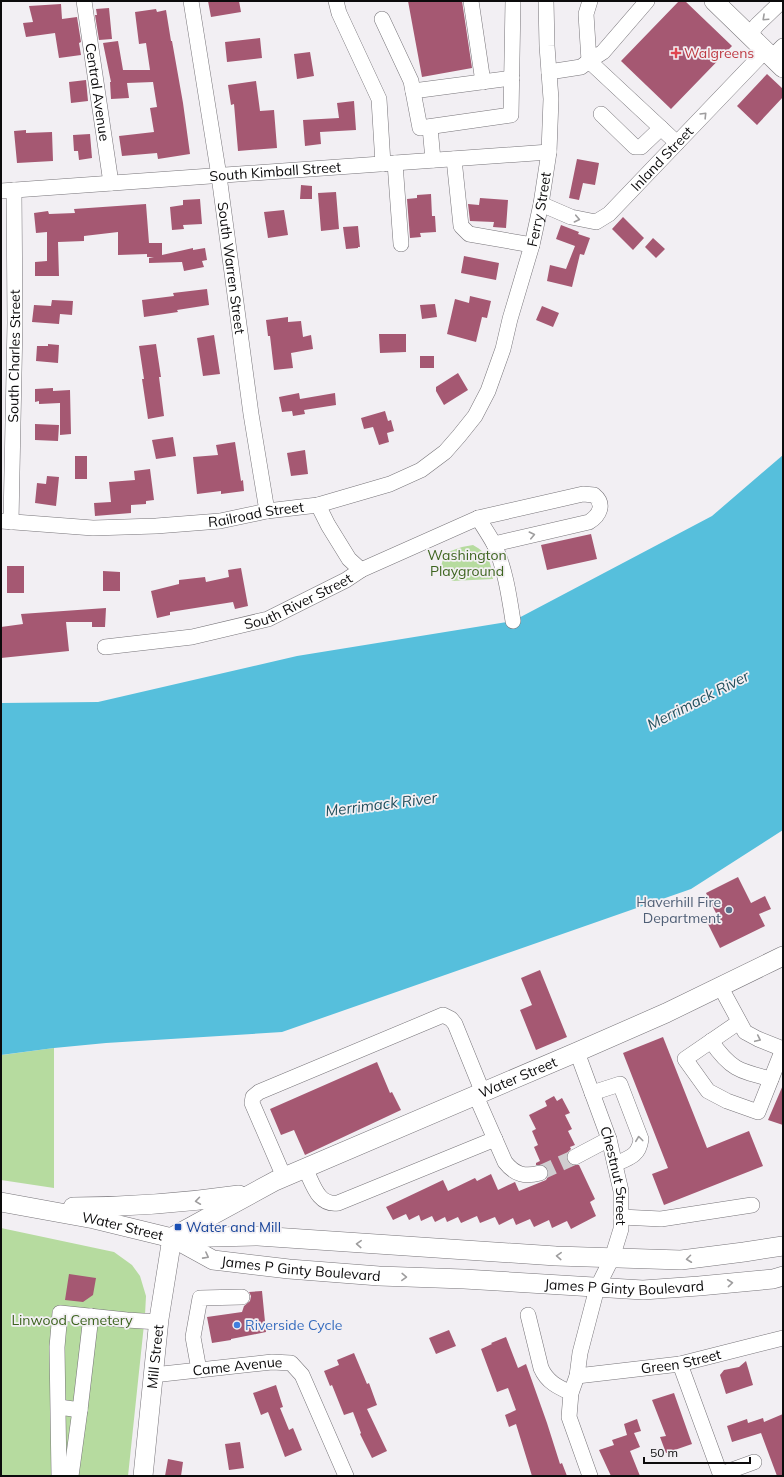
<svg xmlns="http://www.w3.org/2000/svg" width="784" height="1477" viewBox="0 0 784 1477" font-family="Mulish,sans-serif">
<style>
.green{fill:#b6db9f}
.water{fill:#56bfdc}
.building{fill:#a55872}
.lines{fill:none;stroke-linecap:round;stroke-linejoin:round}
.minor-tunnel{stroke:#d0cdd0;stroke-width:15;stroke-dasharray:15 8;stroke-linecap:butt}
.minor-casing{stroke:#777479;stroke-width:16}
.major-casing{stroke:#777479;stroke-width:20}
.minor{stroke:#fff;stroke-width:15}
.major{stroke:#fff;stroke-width:19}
.oneway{stroke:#9e9d9e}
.health-dot{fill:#e0444e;stroke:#f2eff3;stroke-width:1.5}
.service-dot{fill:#5c6f8a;stroke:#f2eff3;stroke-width:1.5}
.transit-dot{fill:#1a4fb4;stroke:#f2eff3;stroke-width:1.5}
.shop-dot{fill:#3f7fe0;stroke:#f2eff3;stroke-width:1.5}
.labels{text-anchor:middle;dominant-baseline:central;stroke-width:3.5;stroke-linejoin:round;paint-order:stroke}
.health-label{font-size:14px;fill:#be3a42;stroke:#f2eff3;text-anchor:start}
.street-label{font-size:14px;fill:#0c0b0c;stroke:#f2eff3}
.park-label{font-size:14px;fill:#3d641f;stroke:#f2eff3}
.service-label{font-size:14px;fill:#4e5e75;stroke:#f2eff3;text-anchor:end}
.transit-label{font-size:14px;fill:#164399;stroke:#f2eff3;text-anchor:start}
.shop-label{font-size:14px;fill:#366cbe;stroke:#f2eff3;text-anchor:start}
.water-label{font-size:15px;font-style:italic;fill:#224f5c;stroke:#f2eff3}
</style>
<rect width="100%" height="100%" fill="#f2eff3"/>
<path class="green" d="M473 545C489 554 491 562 493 579L452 581 441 566 445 553 462 547Z
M54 1048V1188L1 1180V1067L2 1055Z
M1 1228 114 1252 132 1265 140 1276 146 1296 145 1315 128 1476H1Z"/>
<path class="water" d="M783 455V830L691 889 282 1032 106 1043 54 1048 1 1055V703L98 702 297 656 513 621 712 516Z"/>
<path class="building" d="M208 1H239L241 12 211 17Z
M408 1H462L472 68 422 77Z
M679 1H685L732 46 671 109 621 61Z
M61 4 62 19 77 17 81 42 79 43 81 55 59 58 55 33 26 37 23 23 33 22 29 6Z
M109 8 112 39 99 40 95 15H97L96 9Z
M156 9 157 12 166 10 171 41H172L183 103 190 154 158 159 157 153 122 156 119 136 154 132 150 108 157 107 153 82 127 83 129 98 111 99 110 82H111L103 43 118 41 123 70H150L146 43 139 44 135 12Z
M260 38 262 58 227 62 225 42Z
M310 52 314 76 297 79 294 54Z
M767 74 783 89V97L757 125 737 106Z
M86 80 88 101 71 103 69 82Z
M256 81 260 111 274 110 277 148 238 151 234 104 231 105 228 85Z
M354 101 356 130 320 132 321 144 305 146 303 120 339 118 337 103Z
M26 130V133L52 132 53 161 17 163 14 131Z
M90 134 92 158 79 160 78 151H74L73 135Z
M577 159 599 163 595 185 583 183 579 200 569 198Z
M301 185 312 186V199H300Z
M336 192 339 229 321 231 318 193Z
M431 194 432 216H435L436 232 420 233 421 237 410 238 407 199 417 198V195Z
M480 198 508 200 506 228 493 227 494 222 470 221 468 204 479 205Z
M200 199 202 224 183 225 184 229 172 230 170 207 183 205V200Z
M146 204 149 243H162V255L193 248V250L205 248 207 260 202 261 204 267 184 271 182 262 149 263V258L154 257H147V254L118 255V232L84 236V241L58 242 59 276H35V262L47 261V232L36 233 34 213 48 211 49 214 75 213 74 209Z
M284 210 288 235 268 238 264 212Z
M623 217 644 238 633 250 612 229Z
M561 225 579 232 578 234 590 238 584 255 580 254 572 287 547 281 550 265 566 269 575 246 556 239Z
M358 226 360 247H358V248L346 249 343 227Z
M653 238 665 249 656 258 645 247Z
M464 256 499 263 496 280 461 273Z
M207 289 209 305 177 310 178 312 144 317 142 300 174 296 173 293Z
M470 296 491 301 487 318 482 317 476 342 447 334 455 299 469 303Z
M52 300 73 301 72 315 60 314 59 324 32 322 34 305 51 306Z
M435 304 437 317 422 319 420 305Z
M542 306 559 313 553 327 536 320Z
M288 317V322L301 321 303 337 311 335 313 349 291 353 293 368 274 370 270 336H268L266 320Z
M379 334H406V352L380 353Z
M214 335 220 374 203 376 197 338Z
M48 344 59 345 58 363 36 361 37 346H48Z
M156 344 161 377H159L164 416 148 419 142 379H144L139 346Z
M420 356H434V368H420Z
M458 373 468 390 444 405 436 391V387Z
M53 388V391L70 390 71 434 60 435V403L39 404V401L35 402V389Z
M299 393 300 399 335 393 336 405 304 410 305 414 293 416 292 411 282 412 279 397Z
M385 411 388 421 391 420 394 431 387 433 389 442 379 445 373 427 364 429 361 418Z
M35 424 59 425 58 441 35 440Z
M173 437 176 456 156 459 152 440Z
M235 442 241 481 243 480 244 491 221 494V491L197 494 193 457 218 455 216 445Z
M305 450 308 474 291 476 287 453Z
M75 456H87V479H75Z
M150 469 154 500 146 501V504L131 505V513L95 516 94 503 111 502 109 482 135 480 134 471Z
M47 476 59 477 56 506 35 503 37 483 46 484Z
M591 534 597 559 547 570 541 545Z
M7 566H24V593H7Z
M241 568 248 606 235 609 233 602 170 612V615L157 618 151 591 179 584V580L205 577 206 582 229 577 228 570Z
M103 571 120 572V591H103Z
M106 608 105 627H92V622H66L69 651 1 658V627L23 624 21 614Z
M738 877 751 903 765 896 771 909 759 914 765 926 720 948 706 920 717 915 706 893Z
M540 970 567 1037 536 1050 520 1010 532 1005 521 978Z
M663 1037 707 1148 749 1131 763 1166 664 1205 652 1174 668 1168 623 1053Z
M377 1062 390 1093 392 1092 401 1110 305 1155 294 1130 281 1135 270 1109Z
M783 1085V1125L768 1120Z
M554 1096 557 1101 562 1098 570 1113 565 1115 572 1129 568 1131 575 1145 570 1147 571 1149 567 1153V1161L571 1165H579L595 1199 590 1202 596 1216 571 1229 567 1221 552 1228 549 1220 534 1227 530 1219 516 1225 513 1218 499 1225 495 1217 480 1223 477 1216 461 1223 458 1217 447 1222 445 1217 435 1222 432 1216 421 1221 419 1215 409 1220 406 1214 393 1220 386 1207 443 1180 448 1191 475 1178 477 1181 491 1174 498 1190 515 1182 519 1191 546 1180 549 1175 547 1167 543 1165H536V1163L540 1161 534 1147 538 1145 532 1131 536 1129 529 1115 547 1106 545 1101Z
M69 1274 96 1278 93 1295 83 1302 65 1300Z
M262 1291 266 1332 231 1339V1337V1340L212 1343 207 1317 242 1312 244 1306 250 1301 251 1296 249 1292Z
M449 1330 456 1346 436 1354 429 1338Z
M506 1337 518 1368 526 1364 547 1423 560 1464 562 1463 567 1476H532L516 1424 509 1427 505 1415 516 1410 508 1388 497 1392 481 1349 492 1344 491 1343Z
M354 1353 367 1384 369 1383 377 1405 367 1409 387 1451 372 1458 360 1434 361 1433 353 1412 344 1415 332 1385 330 1386 324 1371 339 1365 337 1360Z
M746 1361 753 1385 726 1394 720 1375 724 1370 739 1367Z
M276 1385 283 1407 280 1408 289 1430 293 1428 302 1450 285 1457 268 1412 261 1415 253 1393Z
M674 1393 692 1444 666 1453 660 1437 666 1436 652 1400Z
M783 1414V1476H777L761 1433 732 1442 727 1426 747 1419 748 1423 763 1418 764 1422Z
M637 1419 641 1431 634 1433 640 1447 630 1451 640 1476H611L599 1450 614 1445 612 1440 627 1435 624 1424Z
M240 1442 244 1468 229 1470 225 1444Z
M168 1459 183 1462 181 1476H165Z"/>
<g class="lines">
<path class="minor-tunnel" d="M540 1173 575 1157"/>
<defs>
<g id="minor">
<path id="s1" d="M84 1 111 183"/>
<path id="s2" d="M191 1 219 176 251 414 267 511"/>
<path d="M336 1 339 13 379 99 383 164"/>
<path d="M471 1 483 82"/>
<path d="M590 1 586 14 589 61 603 52 647 1"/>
<path d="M382 19 411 81 420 128 511 115 513 1"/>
<path d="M749 35 757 25 782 1"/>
<path d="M772 57 783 46"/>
<path d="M549 72 581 67 589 61 677 143"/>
<path d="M413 91 512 78"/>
<path d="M601 114 635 147H641L661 128"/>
<path d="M430 127 433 160"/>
<path d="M454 159 461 226 469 234 532 245"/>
<path d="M395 163 401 244"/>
<path id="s3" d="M1 191 549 152"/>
<path id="s4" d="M541 204 571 217 596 222 609 214 765 51"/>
<path d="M318 505 328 525 349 559 361 570"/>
<path d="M478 518C483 526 489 535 494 544 505 568 509 595 513 621"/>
<path id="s5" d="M1 521 93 528 156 526 220 521 267 511 318 505 390 484 421 470 445 452 459 436 475 416 488 391 503 349 510 319 532 245 541 204 549 152 551 99 547 46 546 1"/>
<path id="s6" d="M11 522 15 323 14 190"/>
<path id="s7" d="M105 647 192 637 268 619 346 580 361 570 478 518 583 494 594 495C605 504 600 515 589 522L494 544"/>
<path d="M720 986 745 1032 758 1039 783 1049"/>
<path d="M739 1022 685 1059 708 1091 727 1101 758 1112 783 1049"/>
<path d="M711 1041C730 1069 739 1071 771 1079"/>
<path id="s8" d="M577 1052 609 1139 621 1191V1229L612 1258 597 1288 580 1353 577 1376 571 1393 569 1417 590 1476"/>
<path d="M592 1093 620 1084 641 1139C639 1156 629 1158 615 1164"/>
<path d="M476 1096 505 1162C515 1175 525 1177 540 1173"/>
<path d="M575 1157 609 1139"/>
<path d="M305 1168C313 1184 318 1206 338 1203L495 1139"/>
<path d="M284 1177 252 1103 253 1097 259 1092 443 1015 451 1019 455 1024 483 1093"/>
<path d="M621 1217 661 1219 752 1205"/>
<path d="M528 1315 541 1368C547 1382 558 1387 571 1393"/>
<path d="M680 1364 721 1476"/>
<path d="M199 1370 193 1337 200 1298 242 1297"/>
<path id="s9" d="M153 1375 272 1362 291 1363 302 1375 346 1476"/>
<path id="s10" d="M577 1376 680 1364 783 1338"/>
<path d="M59 1407 80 1410 91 1316"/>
<path d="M721 1474 754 1462"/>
<path d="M59 1476 57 1347 60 1313 127 1320 158 1322"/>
<path d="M71 1476 80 1410"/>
</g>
<g id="major">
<path d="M714 1 783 68"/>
<path id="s11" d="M1 1202 94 1219 172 1238 258 1236 556 1256 681 1260 744 1252 783 1246"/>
<path d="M73 1207C130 1207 183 1203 239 1195"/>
<path id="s12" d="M174 1236 275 1181 577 1052 666 1013 783 956"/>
<path id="s13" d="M173 1238 213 1260 289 1269 379 1276 464 1279 643 1290 699 1286 773 1279 783 1276"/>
<path id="s14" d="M143 1476 159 1319 172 1238"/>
</g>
</defs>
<use href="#minor" class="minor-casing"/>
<use href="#major" class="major-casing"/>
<use href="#minor" class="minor"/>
<use href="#major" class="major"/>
</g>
<defs><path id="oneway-chevron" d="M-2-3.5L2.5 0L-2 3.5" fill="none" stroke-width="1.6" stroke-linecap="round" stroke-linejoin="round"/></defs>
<g class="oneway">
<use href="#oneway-chevron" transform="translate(765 18) rotate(137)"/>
<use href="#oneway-chevron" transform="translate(704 115) rotate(-46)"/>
<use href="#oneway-chevron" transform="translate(577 219) rotate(12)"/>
<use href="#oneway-chevron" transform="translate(532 535) rotate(-13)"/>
<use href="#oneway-chevron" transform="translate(758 1039) rotate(25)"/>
<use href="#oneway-chevron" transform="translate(639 1139) rotate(-97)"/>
<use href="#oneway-chevron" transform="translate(198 1201) rotate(172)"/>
<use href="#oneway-chevron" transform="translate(359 1244) rotate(-177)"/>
<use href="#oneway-chevron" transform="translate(206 1256) rotate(28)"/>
<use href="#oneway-chevron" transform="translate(559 1256) rotate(-177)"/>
<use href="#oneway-chevron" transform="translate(689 1259) rotate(173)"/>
<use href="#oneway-chevron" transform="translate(404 1277) rotate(2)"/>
<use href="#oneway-chevron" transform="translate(730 1283) rotate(-6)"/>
</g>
<path class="health-dot" d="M674 47h4v4h4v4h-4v4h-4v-4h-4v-4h4z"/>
<circle class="service-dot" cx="729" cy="910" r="4"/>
<rect class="transit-dot" x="174" y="1223" width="8" height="8" rx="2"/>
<circle class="shop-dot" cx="237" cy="1325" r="4"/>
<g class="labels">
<g class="health-label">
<text x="684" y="53">Walgreens</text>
</g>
<g class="street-label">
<text stroke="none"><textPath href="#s1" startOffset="92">Central Avenue</textPath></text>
<text stroke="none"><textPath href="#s4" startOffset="150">Inland Street</textPath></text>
<text stroke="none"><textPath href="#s3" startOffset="275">South Kimball Street</textPath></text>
<text stroke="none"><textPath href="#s5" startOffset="722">Ferry Street</textPath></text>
<text stroke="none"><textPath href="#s2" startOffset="270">South Warren Street</textPath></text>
<text stroke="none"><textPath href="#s6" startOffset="166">South Charles Street</textPath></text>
<text stroke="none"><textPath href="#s5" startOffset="256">Railroad Street</textPath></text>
<text stroke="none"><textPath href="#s7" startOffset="200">South River Street</textPath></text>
<text stroke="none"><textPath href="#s12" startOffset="379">Water Street</textPath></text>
<text stroke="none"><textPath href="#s8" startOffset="130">Chestnut Street</textPath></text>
<text stroke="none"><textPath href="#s11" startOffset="124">Water Street</textPath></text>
<text stroke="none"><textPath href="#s13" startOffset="134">James P Ginty Boulevard</textPath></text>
<text stroke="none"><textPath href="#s13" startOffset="458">James P Ginty Boulevard</textPath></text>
<text stroke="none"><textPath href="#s14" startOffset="120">Mill Street</textPath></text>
<text stroke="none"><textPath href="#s10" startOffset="105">Green Street</textPath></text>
<text stroke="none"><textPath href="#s9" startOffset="85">Came Avenue</textPath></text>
</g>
<g class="park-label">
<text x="467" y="555">Washington<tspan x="467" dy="16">Playground</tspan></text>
<text x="72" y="1320">Linwood Cemetery</text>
</g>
<g class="service-label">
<text x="721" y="902">Haverhill Fire<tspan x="721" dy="16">Department</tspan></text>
</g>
<g class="transit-label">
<text x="186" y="1227">Water and Mill</text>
</g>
<g class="shop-label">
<text x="245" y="1325">Riverside Cycle</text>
</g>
<g class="water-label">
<text transform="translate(698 700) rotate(-27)">Merrimack River</text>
<text transform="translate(381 804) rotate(-7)">Merrimack River</text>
</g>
</g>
<rect width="784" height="1477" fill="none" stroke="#0c0b0c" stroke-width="4"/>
<path d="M644 1457v6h106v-6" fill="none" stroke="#0c0b0c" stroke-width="2"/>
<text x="650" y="1457" font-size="12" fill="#0c0b0c" stroke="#f2eff3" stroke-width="3" paint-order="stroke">50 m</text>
</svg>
